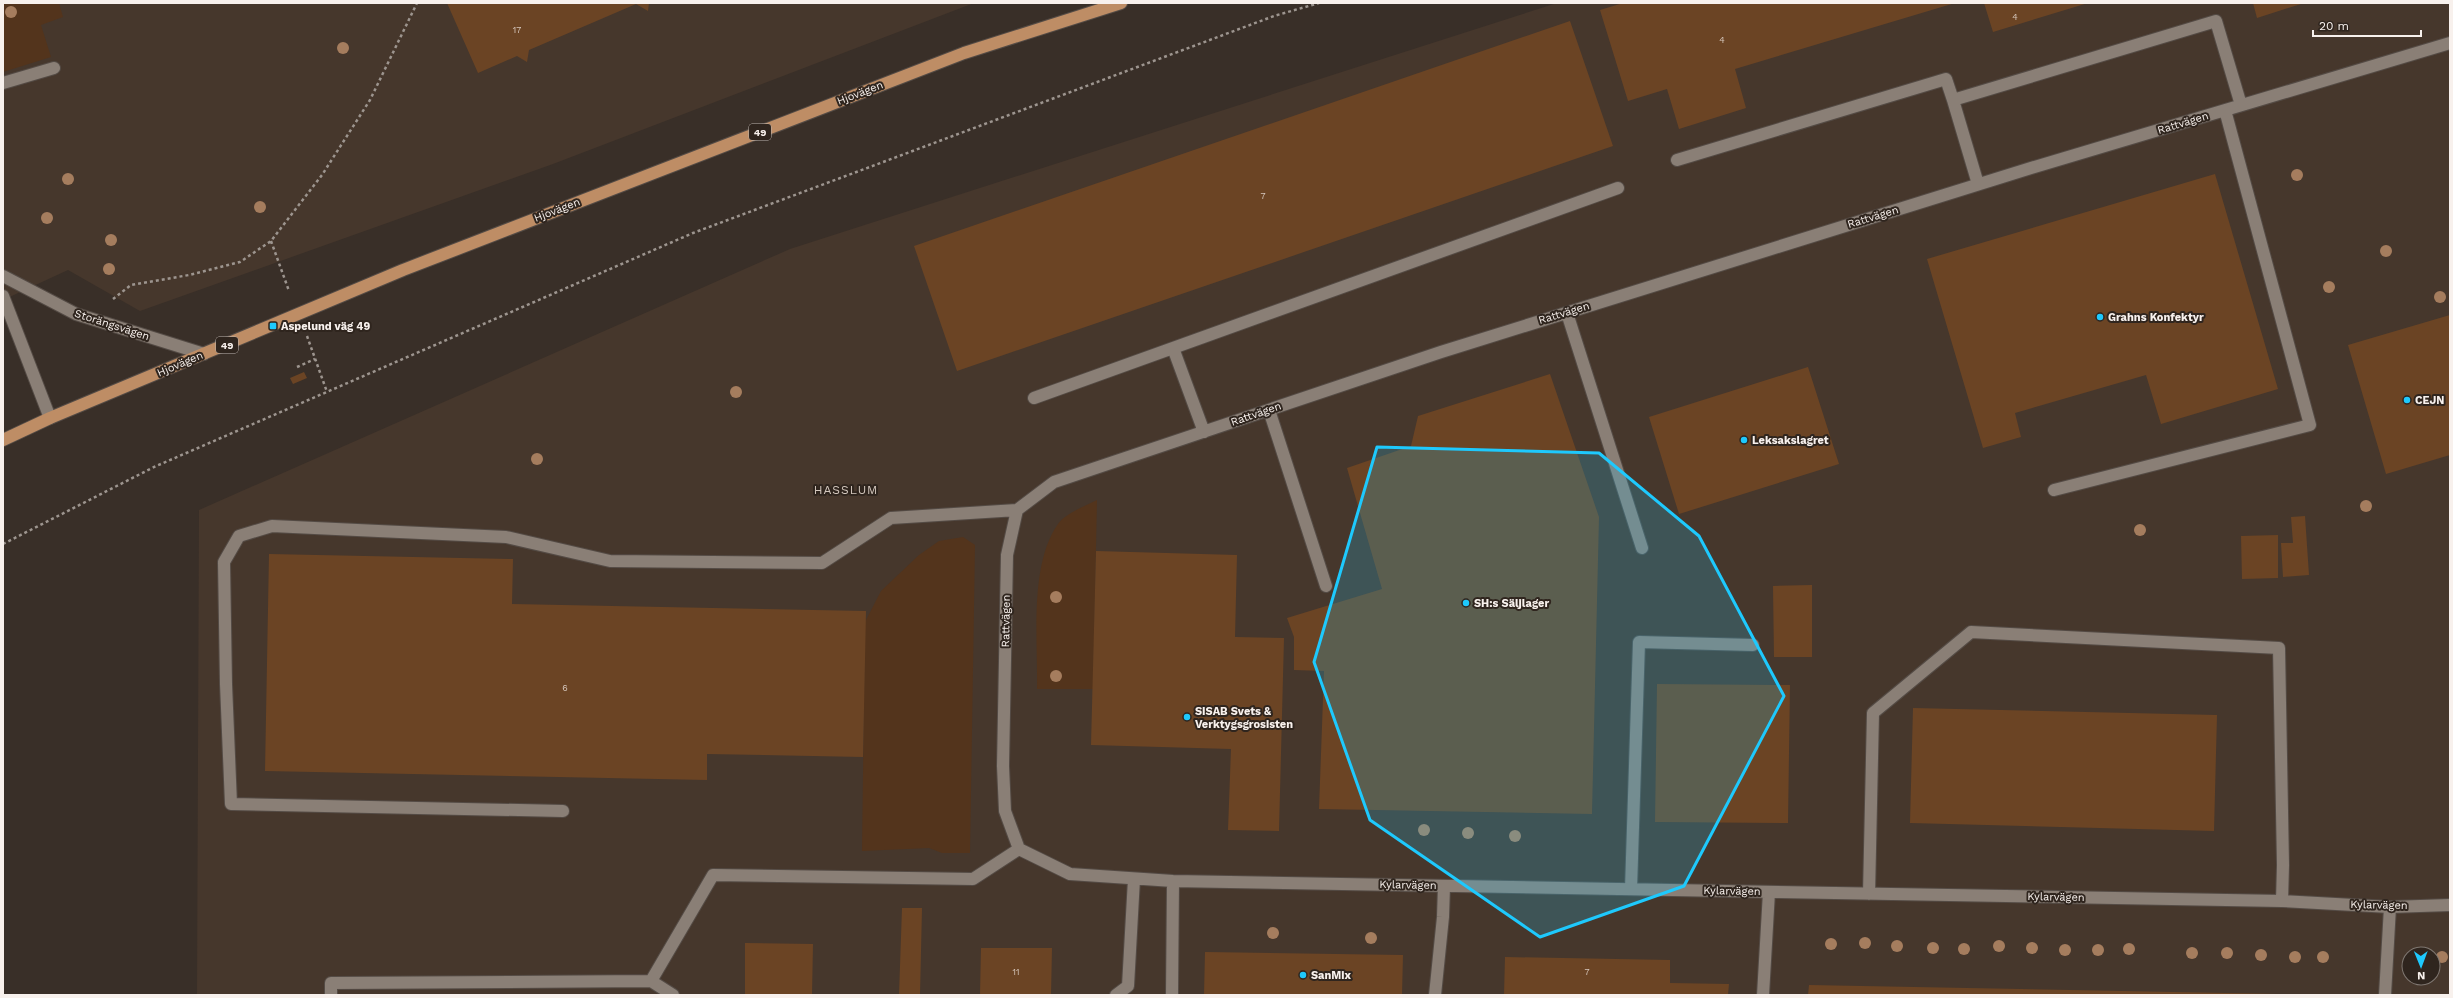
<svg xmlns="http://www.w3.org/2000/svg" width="2453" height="998" viewBox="0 0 2453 998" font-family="'Work Sans',sans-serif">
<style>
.built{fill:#46372c;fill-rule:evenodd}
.green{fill:#53341c}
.building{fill:#6b4424}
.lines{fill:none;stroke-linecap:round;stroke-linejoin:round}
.minor-casing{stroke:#544b45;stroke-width:14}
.major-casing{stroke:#544b45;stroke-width:14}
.path{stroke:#9d958f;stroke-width:2.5;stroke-dasharray:3 3;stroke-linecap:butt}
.minor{stroke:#8a7f76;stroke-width:12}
.major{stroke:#be8d65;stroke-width:12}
.tree{fill:#a57d5e}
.marked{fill:#1ec9fd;fill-opacity:0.2;stroke:#1ec9fd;stroke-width:3;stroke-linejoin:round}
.poi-dot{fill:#1ec9fd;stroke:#2f251e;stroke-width:1.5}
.labels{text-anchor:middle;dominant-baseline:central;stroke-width:4;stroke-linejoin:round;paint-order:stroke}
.number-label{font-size:9px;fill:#d5c6bb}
.shield{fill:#2f251e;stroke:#bcb4af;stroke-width:1}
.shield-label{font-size:10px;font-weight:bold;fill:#f8f1ed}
.street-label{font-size:11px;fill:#f8f1ed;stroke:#2f251e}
.poi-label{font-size:11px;font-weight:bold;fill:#f8f1ed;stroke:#2f251e;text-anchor:start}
.neighbourhood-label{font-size:12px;letter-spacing:1px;fill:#d4c8be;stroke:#2f251e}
</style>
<rect width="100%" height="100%" fill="#392f28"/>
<path class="built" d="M3 3H974L553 164 140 311 68 270 3 300Z
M1557 3H2450V995H197L199 510 790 249ZM2409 954H2433V978H2409Z"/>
<path class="green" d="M3 3H59L63 17 41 25 51 57 3 72Z
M1097 500 1093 689H1037C1038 640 1029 565 1058 524 1066 513 1085 506 1097 500Z
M963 537 975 545 970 853H942L929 848 862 851 865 622 881 591 919 555 939 541Z"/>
<path class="building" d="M447 3H649L648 11 636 4 529 50 527 62 517 56 478 73Z
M1623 3H1955L1735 69 1746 108 1679 129 1667 89 1628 101 1600 10Z
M1984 3H2088L1993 32Z
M2253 3H2304L2257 18Z
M1570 21 1613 146 957 371 914 246Z
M2215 174 2278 389 2161 424 2146 375 2015 413 2021 437 1983 448 1927 259Z
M2450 315V455L2386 474 2348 345Z
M1808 367 1839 464 1679 514 1649 417Z
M304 372 307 378 293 384 290 378Z
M1550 374 1599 517 1592 814 1319 809 1324 671 1294 670V637L1287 618 1382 589 1347 468 1411 446 1418 416Z
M2305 516 2309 575 2283 577 2281 543H2293L2291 517Z
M2278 535V578L2242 579 2241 536Z
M1096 551 1237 555 1235 637 1284 638 1279 831 1228 830 1231 749 1091 745Z
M269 554 513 559 512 604 866 611 863 757 707 754V780L265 771Z
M1812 585V657H1774L1773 586Z
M1657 684 1790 685 1788 823 1655 822Z
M1913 708 2217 715 2214 831 1910 823Z
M902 908H922L920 995H899Z
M745 943 813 944 812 995H745Z
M981 948H1052L1051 995H980Z
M1205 952 1403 955 1402 995H1204Z
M1505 957 1670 960V983L1729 984 1728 995H1504Z
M1809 985 2278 994V995H1808Z"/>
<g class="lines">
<defs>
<path id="minor" d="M3 83 54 68
M1953 100 1978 184
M1677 160 1946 79 1953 100 2216 21 2241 105
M3 276 76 314 204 354
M3 296 50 418
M1567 313 1642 548
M1173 348 1204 432
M1034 398 1618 188
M1269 410 1326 586
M2054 490 2310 425 2225 110
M563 811 231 804 226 684 224 562 239 536 272 526 506 537 610 561 822 563 891 518 1017 510
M1019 849 1005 811 1003 766 1007 555 1017 510 1054 482 1441 352 2031 168 2450 43
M1019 849 1070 874 1173 881 2282 901 2390 907 2450 905
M1631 889 1639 642 1753 645
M1869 894 1873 713 1971 632 2279 648 2283 865 2282 901
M651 981 713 875 973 879 1019 849
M331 995V983L651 981 673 995
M1116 995 1128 986 1134 879
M1172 995 1173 881
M1435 995 1443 917 1444 886
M1763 995 1769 892
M2385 995 2390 907"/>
<path id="major" d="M3 440 50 418 403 270 964 53 1121 3"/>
</defs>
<use href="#minor" class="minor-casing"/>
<use href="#major" class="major-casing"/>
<path class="path" d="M271 241 289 291
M113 299 131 285 189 275 240 262 271 241 322 175 370 100 417 3
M307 336 327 392
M297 367 315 359
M3 544 154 467 693 233 1274 16 1319 3"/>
<use href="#minor" class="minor"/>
<use href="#major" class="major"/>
</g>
<g class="tree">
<circle cx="11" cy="12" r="6"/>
<circle cx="343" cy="48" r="6"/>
<circle cx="2297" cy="175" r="6"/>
<circle cx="68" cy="179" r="6"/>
<circle cx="260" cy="207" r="6"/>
<circle cx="47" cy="218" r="6"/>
<circle cx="111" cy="240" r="6"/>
<circle cx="2386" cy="251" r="6"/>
<circle cx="109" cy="269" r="6"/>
<circle cx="2329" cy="287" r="6"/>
<circle cx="2440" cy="297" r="6"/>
<circle cx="736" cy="392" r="6"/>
<circle cx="537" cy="459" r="6"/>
<circle cx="2366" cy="506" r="6"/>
<circle cx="2140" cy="530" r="6"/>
<circle cx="1056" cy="597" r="6"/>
<circle cx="1056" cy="676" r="6"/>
<circle cx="1424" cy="830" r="6"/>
<circle cx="1468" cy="833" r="6"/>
<circle cx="1515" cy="836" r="6"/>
<circle cx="1273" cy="933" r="6"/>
<circle cx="1371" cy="938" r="6"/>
<circle cx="1865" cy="943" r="6"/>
<circle cx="1831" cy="944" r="6"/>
<circle cx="1897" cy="946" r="6"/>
<circle cx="1999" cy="946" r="6"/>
<circle cx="1933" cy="948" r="6"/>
<circle cx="2032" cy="948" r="6"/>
<circle cx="1964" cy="949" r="6"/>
<circle cx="2129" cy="949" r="6"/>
<circle cx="2065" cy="950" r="6"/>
<circle cx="2098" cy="950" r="6"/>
<circle cx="2192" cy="953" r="6"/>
<circle cx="2227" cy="953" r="6"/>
<circle cx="2261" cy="955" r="6"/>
<circle cx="2295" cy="957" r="6"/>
<circle cx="2323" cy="957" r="6"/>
<circle cx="2442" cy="957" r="6"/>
</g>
<path class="marked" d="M1377 447 1599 453 1699 536 1784 696 1684 886 1540 937 1370 820 1314 662Z"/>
<g class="poi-dot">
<circle cx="2100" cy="317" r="4"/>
<rect x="269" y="322" width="8" height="8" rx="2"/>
<circle cx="2407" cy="400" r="4"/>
<circle cx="1744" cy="440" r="4"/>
<circle cx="1466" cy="603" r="4"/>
<circle cx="1187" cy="717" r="4"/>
<circle cx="1303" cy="975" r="4"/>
</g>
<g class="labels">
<g class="number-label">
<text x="2015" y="17">4</text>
<text x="517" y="30">17</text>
<text x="1722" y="40">4</text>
<text x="1263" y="196">7</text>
<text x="565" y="688">6</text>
<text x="1016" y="972">11</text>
<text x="1587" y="972">7</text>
</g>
<g class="shield">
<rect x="749" y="124" width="22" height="16" rx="3"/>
<rect x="216" y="337" width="22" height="16" rx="3"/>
</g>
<g class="shield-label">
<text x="760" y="132">49</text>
<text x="227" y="345">49</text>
</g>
<g class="street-label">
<text transform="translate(860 93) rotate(-21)">Hjovägen</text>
<text transform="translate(2183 123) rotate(-17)">Rattvägen</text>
<text transform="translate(557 210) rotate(-21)">Hjovägen</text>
<text transform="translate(1873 217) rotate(-17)">Rattvägen</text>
<text transform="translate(1564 313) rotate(-17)">Rattvägen</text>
<text transform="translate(112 325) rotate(18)">Storängsvägen</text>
<text transform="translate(180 364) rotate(-23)">Hjovägen</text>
<text transform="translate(1256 414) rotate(-19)">Rattvägen</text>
<text transform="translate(1006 621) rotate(-89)">Rattvägen</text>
<text transform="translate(1408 885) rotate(1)">Kylarvägen</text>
<text transform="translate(1732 891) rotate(1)">Kylarvägen</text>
<text transform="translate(2056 897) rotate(1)">Kylarvägen</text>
<text transform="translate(2379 905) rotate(1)">Kylarvägen</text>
</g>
<g class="poi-label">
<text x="2108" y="317">Grahns Konfektyr</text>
<text x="281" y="326">Aspelund väg 49</text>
<text x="2415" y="400">CEJN</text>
<text x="1752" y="440">Leksakslagret</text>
<text x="1474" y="603">SH:s Säljlager</text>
<text x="1195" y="711">SISAB Svets &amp;<tspan x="1195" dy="13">Verktygsgrosisten</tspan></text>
<text x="1311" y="975">SanMix</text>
</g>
<g class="neighbourhood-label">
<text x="846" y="490">HASSLUM</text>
</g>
</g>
<rect width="2453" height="998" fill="none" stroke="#f8f1ed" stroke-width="8"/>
<g transform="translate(2421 966) rotate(179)"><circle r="19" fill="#2f251e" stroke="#7f7771"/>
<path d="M0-3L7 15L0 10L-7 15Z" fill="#1ec9fd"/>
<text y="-6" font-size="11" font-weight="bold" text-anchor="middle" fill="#f8f1ed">N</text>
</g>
<path d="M2313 30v6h108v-6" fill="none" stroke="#f8f1ed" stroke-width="2"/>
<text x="2319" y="30" font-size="12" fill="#f8f1ed" stroke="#2f251e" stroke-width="3" paint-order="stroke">20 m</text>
</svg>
